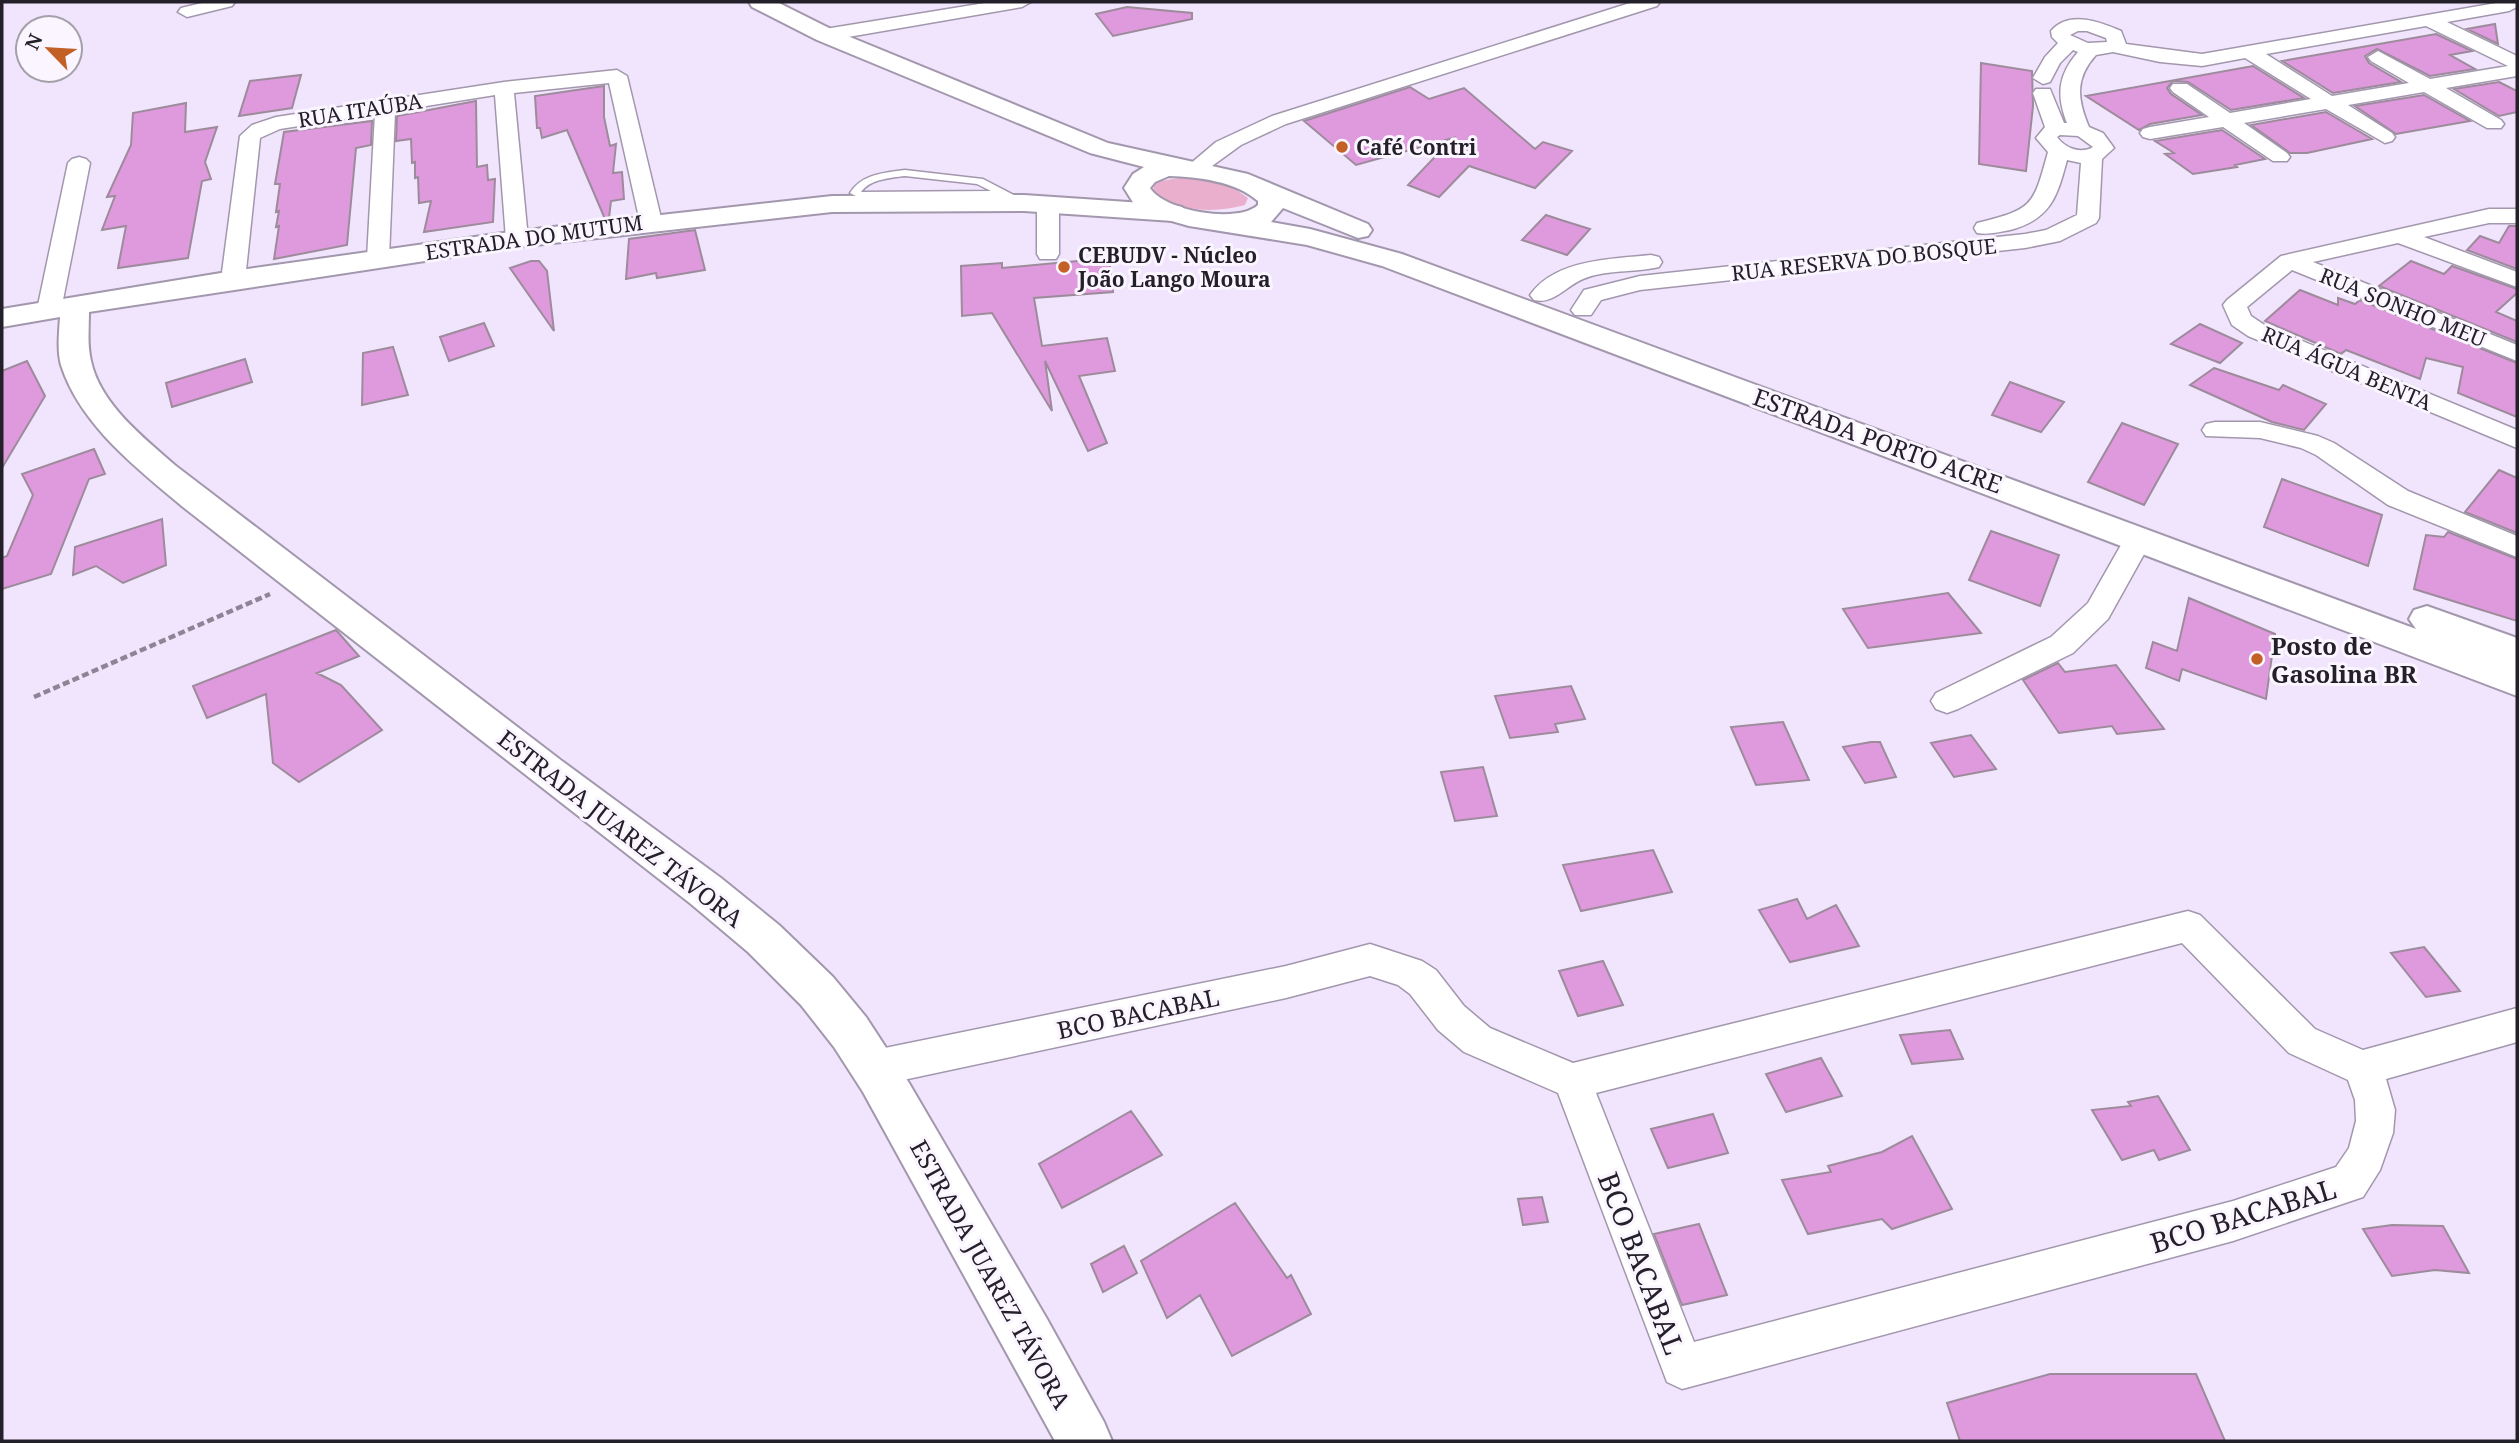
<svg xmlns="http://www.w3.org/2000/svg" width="2519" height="1443" viewBox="0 0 2519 1443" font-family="'Noto Serif',serif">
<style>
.green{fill:#eaafcc}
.building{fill:#de9adc;stroke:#9d8b9c;stroke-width:2}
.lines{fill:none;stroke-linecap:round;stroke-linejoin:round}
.service-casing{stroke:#a297ad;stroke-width:3}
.minor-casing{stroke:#a297ad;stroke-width:3}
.tertiary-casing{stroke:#a297ad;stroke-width:4}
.secondary-casing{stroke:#a297ad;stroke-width:4}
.path{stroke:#8d8595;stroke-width:4.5;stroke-dasharray:7 3.5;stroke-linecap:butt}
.service{fill:#fff;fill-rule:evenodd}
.minor{fill:#fff;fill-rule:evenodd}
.tertiary{fill:#fff;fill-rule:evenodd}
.secondary{fill:#fff;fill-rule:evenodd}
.poi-dot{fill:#c36026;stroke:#faf5ff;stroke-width:2.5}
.labels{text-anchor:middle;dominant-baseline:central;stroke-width:6;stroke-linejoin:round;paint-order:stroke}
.far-street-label{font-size:21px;fill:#242029;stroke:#faf5ff}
.far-poi-label{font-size:21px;font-weight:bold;fill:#242029;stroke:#faf5ff;text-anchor:start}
.street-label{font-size:24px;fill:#242029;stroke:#faf5ff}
.poi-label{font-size:24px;font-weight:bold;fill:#242029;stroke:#faf5ff;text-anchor:start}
.near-street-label{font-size:28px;fill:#242029;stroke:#faf5ff}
</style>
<rect width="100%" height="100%" fill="#f0e5fc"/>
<path class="green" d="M1185 177 1229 185 1248 198 1245 205C1217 213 1176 213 1153 191L1155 182Z"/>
<path class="building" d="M1127 7 1192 13V19L1113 36 1096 14Z
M2495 24 2498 44 2467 29Z
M2436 34 2472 51 2450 55 2475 69 2430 76 2377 49 2365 56 2369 63 2401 82 2333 93 2282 61Z
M1981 63 2032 71 2033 106 2026 171 1979 164Z
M2253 66 2304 98 2231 110 2188 82 2173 81 2167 88 2171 94 2202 115 2150 124 2139 130 2086 96Z
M301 75 292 108 239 116 250 81Z
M2499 82 2517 91V112L2499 116 2454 89Z
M604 86V117L610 146 616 144 613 173 622 172 624 199 611 201 609 218 605 219 567 130 542 138 540 128H537L535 96Z
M1410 87 1429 99 1464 88 1535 149 1543 142 1572 151 1535 188 1469 166 1439 197 1408 185 1453 138 1356 165 1304 121Z
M2424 95 2470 121 2396 134 2355 106Z
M476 101 477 167 487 165 488 180 495 179 493 222 424 232 431 201 419 203 418 177 415 178V162L412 163 411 139 396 141 397 116Z
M186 103 185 132 217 127 205 162 211 179 202 181 188 258 118 268 126 226 102 230 115 196 107 197 131 145 133 113Z
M2326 112 2372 139 2307 153H2290L2251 125Z
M372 121 371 145 356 148 347 245 274 259 279 226 276 227 279 211 276 212 280 184H275L284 132Z
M2222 130 2265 159 2235 165 2237 167 2193 174 2165 154 2174 153 2155 141Z
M1546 215 1561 220 1590 229 1567 255 1522 240Z
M2509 226H2517V269L2467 250 2480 236 2499 243Z
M695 230 705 270 657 278 656 273 626 279 629 239Z
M1109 258 1113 292 1034 298 1042 346 1107 338 1115 371 1079 376 1107 443 1088 451 1045 361 1052 411 992 313 962 316 961 266 1002 263V268Z
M531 261H539L547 271 554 331 510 268Z
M2411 261 2444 274 2452 266 2517 289V293L2496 312 2517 321V342L2379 286Z
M2300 290 2338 305V298L2355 304 2360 300 2517 363V417L2458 393 2463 367 2426 358 2420 379 2346 350 2341 354 2265 321Z
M484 323 494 346 449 361 440 337Z
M2200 324 2242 343 2220 363 2171 344Z
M393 347 408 395 362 405 363 353Z
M245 359 252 382 172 407 166 383Z
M27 361 45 396 2 468V371Z
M2214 368 2279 390 2283 385 2326 404 2304 430 2272 422 2190 385Z
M2010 382 2064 402 2041 432 1992 415Z
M2122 423 2178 444 2144 505 2088 482Z
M94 449 105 474 89 479 51 574 2 589V558L7 556 33 495 22 474Z
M2499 470 2517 478V533L2465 512Z
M2282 479 2382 515 2368 566 2264 527Z
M162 519 166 565 123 583 96 566 73 575 75 547Z
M1991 531 2059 555 2040 606 1969 580Z
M2448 532 2517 559V621L2414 589 2426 535 2444 537Z
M1948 593 1981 633 1868 648 1843 609Z
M2189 598 2275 634 2266 699 2182 669 2179 681 2146 668 2153 642 2177 651Z
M336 630 359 656 317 673 341 685 382 730 299 782 273 763 266 694 207 718 193 686Z
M2058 663 2065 672 2116 665 2164 729 2117 734 2112 726 2059 733 2023 680Z
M1571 686 1585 719 1555 724 1558 732 1510 738 1495 696Z
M1783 722 1809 780 1756 785 1731 727Z
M1971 735 1996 769 1954 777 1931 743Z
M1871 742H1880L1896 777 1865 783 1843 747Z
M1483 767 1497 816 1455 821 1441 772Z
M1653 850 1672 892 1581 911 1563 865Z
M1797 899 1807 919 1836 905 1859 946 1790 962 1759 910Z
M2424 947 2460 991 2426 997 2391 953Z
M1603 961 1623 1005 1578 1016 1559 971Z
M1950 1030 1963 1059 1912 1064 1900 1035Z
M1821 1058 1842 1096 1786 1112 1766 1074Z
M2158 1096 2190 1150 2159 1160 2154 1150 2122 1160 2092 1110 2131 1106 2128 1102Z
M1131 1111 1162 1155 1062 1208 1039 1164Z
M1713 1114 1728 1153 1668 1168 1651 1129Z
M1912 1136 1952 1209 1892 1229 1882 1219 1808 1234 1782 1180 1831 1172 1828 1166 1882 1152Z
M1542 1197 1548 1222 1523 1225 1518 1199Z
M1235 1203 1287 1278 1291 1275 1311 1314 1232 1356 1200 1295 1167 1318 1141 1261Z
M1699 1224 1727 1295 1682 1305 1654 1234Z
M2392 1225 2443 1226 2469 1273 2435 1270 2392 1276 2363 1229Z
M1124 1246 1137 1273 1103 1292 1091 1264Z
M2050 1374H2196L2225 1441H1960L1947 1403Z"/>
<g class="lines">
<defs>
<path id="service" d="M905 170 983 179 1029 203 1024 206 1004 197 862 199 850 193C862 174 883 173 905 170ZM905 176 977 184 991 191 861 192C870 179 890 178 905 176Z"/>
<path id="minor" d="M206 2H235L232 6 187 17 178 12 181 8Z
M991 2H1031L1022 7 825 41 816 35 825 29Z
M1633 2H1660L1657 6 1286 124 1241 145 1201 174H1187L1183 170 1216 142 1272 116Z
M2502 2H2515L2517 7 2509 11 2447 22 2517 56V76L2446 88 2501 120 2504 124 2501 128H2487L2424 92 2348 105 2392 133 2395 137 2392 141 2385 143 2326 109 2244 123 2287 153 2290 157 2287 161H2273L2223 127 2150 139 2143 137 2140 133 2143 129 2150 127 2209 117 2173 92 2170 88 2173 84H2187L2230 113 2311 99 2245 58 2202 66 2160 62 2113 52 2096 55C2075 78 2077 99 2089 127L2103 133 2114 148 2102 159 2099 218 2096 223 2060 241 2025 248 1640 290 1601 300 1591 315H1575L1571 310 1584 290 1640 276 2025 234 2046 230 2077 215 2081 163 2067 160C2057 197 2051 219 2010 230 1999 232 1988 235 1977 233L1974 228 1977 223C2033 209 2033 207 2048 152L2036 138 2045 127 2033 93 2036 89H2050L2064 123H2067C2056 95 2058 75 2078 52L2073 50 2060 63 2050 82 2043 84 2033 78 2045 57 2058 43 2052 37 2051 31C2069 10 2100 22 2121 31L2126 44 2202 54ZM2426 26 2508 66 2430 79 2378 51 2368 57 2371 61 2409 83 2332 96 2266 54ZM2078 31H2087L2106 38 2107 42 2088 43 2070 35ZM2060 135 2078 136 2093 147C2080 155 2064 147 2057 137Z
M617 70 627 76 662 222 659 227H643L640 222 609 83 514 93 528 239 525 244H509L506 239 495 95 395 111 389 258 386 263H370L367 258 375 114 280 129 260 138 245 280 241 285H225L221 280 240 136 252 125 276 117 504 82Z
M79 157 86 159 90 163 61 310 57 315H41L37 310 68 163 72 159Z
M1048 197 1056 199 1059 204V254L1056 259H1040L1037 254V204L1040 199Z
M2489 209H2517V223H2489L2424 237 2517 272V287L2398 243 2313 262 2517 345V361L2292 270 2247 307 2251 316 2266 326 2517 430V448L2248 336 2232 325 2223 305 2227 300 2281 256Z
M1651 255 1659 257 1662 262 1659 267C1634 273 1607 269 1583 279 1566 286 1553 305 1534 300L1530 295C1555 259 1612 259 1651 255Z
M2215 422H2260L2318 436 2334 443 2408 491 2517 536V557L2388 505 2316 455 2301 448 2260 438 2206 436 2202 430 2206 424Z
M2139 528 2149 531 2153 538 2108 619 2073 653 1958 709 1947 713 1936 709 1931 701 1936 693 2051 637 2088 603 2129 531Z
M2188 911 2200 915 2315 1029 2363 1050 2517 1008V1042L2386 1079 2395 1110 2393 1133 2380 1170 2363 1197 2233 1241 1682 1389 1667 1382 1558 1093 1464 1052 1438 1030 1410 994 1398 985 1370 976 1286 998 875 1086 862 1081 856 1068 862 1055 875 1050 1286 966 1370 944 1422 961 1436 970 1464 1006 1490 1028 1573 1063ZM2182 943 2289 1053 2348 1080 2355 1100 2356 1121 2349 1148 2336 1167 2233 1201 1694 1342 1596 1093Z"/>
<path id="tertiary" d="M1024 195 1173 205 1182 207 1186 213 1182 219 1173 221 1024 211 832 212 517 247 89 312C89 329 87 345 91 361 100 404 144 438 176 466L562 761 721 878 779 925 833 977 866 1017 909 1083 1047 1319 1104 1422 1112 1441H1055L863 1092 834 1047 801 1005 748 952 691 904 183 507C138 469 80 425 61 365 57 350 59 333 60 317L2 327V309L233 271 517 231 832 196Z"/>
<path id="secondary" d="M749 2H777L833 30 1108 143 1248 174 1368 224 1372 230 1368 236 1358 238 1283 208 1271 222 1310 229 1402 254 2416 629 2409 619 2414 610 2427 606 2517 638V667L2515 666 2517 667V696L1382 266 1307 245 1189 226 1161 218 1134 204 1124 188 1133 174 1144 167 1090 153 817 40 752 7ZM1169 176C1198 177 1235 181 1258 201V205C1238 224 1164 211 1150 188L1155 182Z"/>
</defs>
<use href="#service" class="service-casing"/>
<use href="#minor" class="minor-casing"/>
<use href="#tertiary" class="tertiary-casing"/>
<use href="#secondary" class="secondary-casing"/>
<path class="path" d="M34 697 270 594"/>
<use href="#service" class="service"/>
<use href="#minor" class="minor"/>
<use href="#tertiary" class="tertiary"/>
<use href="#secondary" class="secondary"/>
</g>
<g class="poi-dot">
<circle cx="1342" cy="147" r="7"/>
<circle cx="1064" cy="267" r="7"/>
<circle cx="2257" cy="659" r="7"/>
</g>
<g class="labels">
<g class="far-street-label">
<text transform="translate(360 110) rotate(-9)">RUA ITAÚBA</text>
<text transform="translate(534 237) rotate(-8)">ESTRADA DO MUTUM</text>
<text transform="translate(1864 259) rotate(-6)">RUA RESERVA DO BOSQUE</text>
<text transform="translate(2403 307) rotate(22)">RUA SONHO MEU</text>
<text transform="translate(2347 368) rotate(23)">RUA ÁGUA BENTA</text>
</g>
<g class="far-poi-label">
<text x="1356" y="147">Café Contri</text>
<text x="1078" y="255">CEBUDV - Núcleo<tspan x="1078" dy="24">João Lango Moura</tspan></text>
</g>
<g class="street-label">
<text transform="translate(1878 440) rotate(20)">ESTRADA PORTO ACRE</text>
<text transform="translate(621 828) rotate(38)">ESTRADA JUAREZ TÁVORA</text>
<text transform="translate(1138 1013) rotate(-12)">BCO BACABAL</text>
<text transform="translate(991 1274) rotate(61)">ESTRADA JUAREZ TÁVORA</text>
</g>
<g class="poi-label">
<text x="2271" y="645">Posto de<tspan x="2271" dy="28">Gasolina BR</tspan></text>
</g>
<g class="near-street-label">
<text transform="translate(2243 1215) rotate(-17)">BCO BACABAL</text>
<text transform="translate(1642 1263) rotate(69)">BCO BACABAL</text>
</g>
</g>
<rect width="2519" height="1443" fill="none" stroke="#242029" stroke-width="7"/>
<g transform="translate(49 49) rotate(295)"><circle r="33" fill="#faf5ff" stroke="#a4a0a9" stroke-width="2"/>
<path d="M0-5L12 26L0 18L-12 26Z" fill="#c36026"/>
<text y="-10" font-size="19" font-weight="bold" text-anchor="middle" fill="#242029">N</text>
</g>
</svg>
